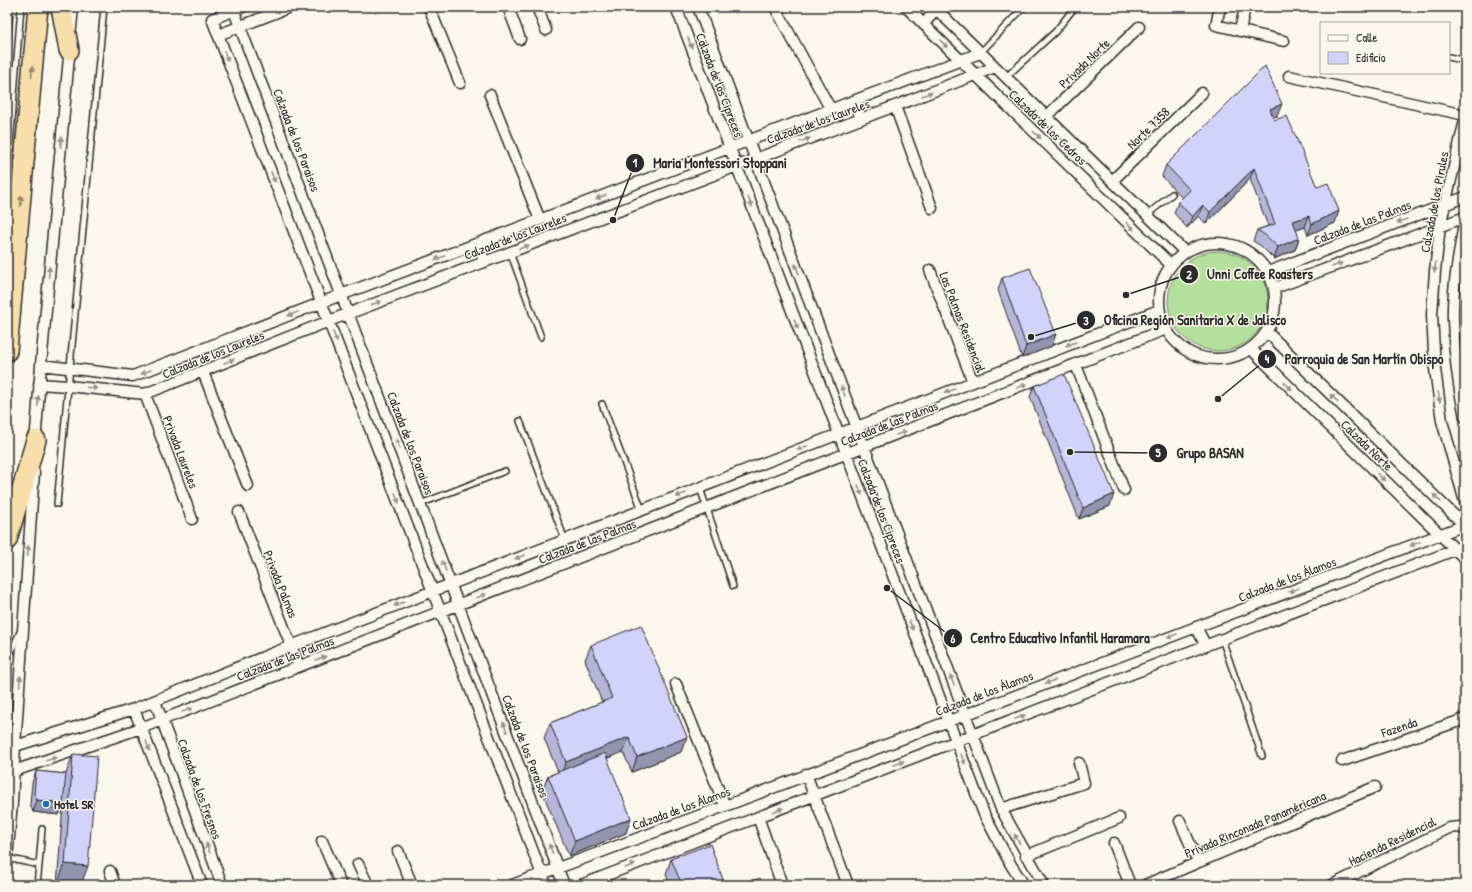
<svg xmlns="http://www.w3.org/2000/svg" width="1472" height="892" viewBox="0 0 1472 892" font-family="'Patrick Hand',sans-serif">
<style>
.green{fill:#b4e09e;stroke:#708664}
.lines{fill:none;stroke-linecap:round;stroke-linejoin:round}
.lane-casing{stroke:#2b2b2b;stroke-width:8}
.street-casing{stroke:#2b2b2b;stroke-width:13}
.highway-casing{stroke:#2b2b2b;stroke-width:22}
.lane{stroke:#fbf7ec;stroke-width:5}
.street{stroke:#fbf7ec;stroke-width:10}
.highway{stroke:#f8deab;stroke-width:19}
.wall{fill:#b5b5d8;stroke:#2b2b2b}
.shaded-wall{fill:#9394b0;stroke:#2b2b2b}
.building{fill:#d2d3fb;stroke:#2b2b2b}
.oneway{fill:#93918c}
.oneway2{fill:#92846b}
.poi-dot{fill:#1f6fb2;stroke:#fbf7ec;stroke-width:1.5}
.labels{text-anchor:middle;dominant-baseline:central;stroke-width:3;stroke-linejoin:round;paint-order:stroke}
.street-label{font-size:13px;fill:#2b2b2b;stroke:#fbf7ec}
.poi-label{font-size:13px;font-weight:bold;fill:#2b2b2b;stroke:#fbf7ec;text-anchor:start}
.leader{fill:none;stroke:#2b2b2b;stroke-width:1.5}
.callout-dot{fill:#2b2b2b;stroke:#fbf7ec;stroke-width:1.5}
.mark-label{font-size:12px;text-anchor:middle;font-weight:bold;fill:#fff}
.callout-label{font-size:14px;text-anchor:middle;font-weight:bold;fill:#2b2b2b;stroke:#fbf7ec;stroke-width:3;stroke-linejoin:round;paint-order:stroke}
</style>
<rect width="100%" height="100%" fill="#fbf7ec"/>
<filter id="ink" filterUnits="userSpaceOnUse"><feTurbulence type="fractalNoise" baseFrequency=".025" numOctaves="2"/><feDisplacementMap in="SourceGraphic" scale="8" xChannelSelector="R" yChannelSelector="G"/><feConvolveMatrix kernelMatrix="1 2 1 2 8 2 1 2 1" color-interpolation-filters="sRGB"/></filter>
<g filter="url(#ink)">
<path class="green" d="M1168 301a50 50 0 1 1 100 0a50 50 0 1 1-100 0Z"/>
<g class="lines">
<defs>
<path id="lane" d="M7 49 10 7
M980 53 1024 7
M1449 57 1465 61
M1006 77 1055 32 1075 7
M7 183 21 7
M1147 215 1172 194
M510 252 541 337
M602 404 642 510
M520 421 565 540
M700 488 733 586
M57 504 104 7
M420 504 505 471
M1222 639 1262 756
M7 660 20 632
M7 858 39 865 37 885
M39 865 42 829"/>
<path id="street" d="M243 7 212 19 546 885
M429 7 460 83
M508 7 520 39
M537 7 546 30
M676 7 984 814 1011 865 1024 885
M698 7 1001 809 1044 885
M775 7 831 110
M906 7 1171 265
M934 7 1185 252
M1220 7 1216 25 1284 41
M234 11 564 885
M924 25 935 9
M71 28 73 7
M1240 31 1245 7
M218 35 290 7
M1289 76 1465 115
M490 95 540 220
M854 101 861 119
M895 106 932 208
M1046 117 1139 27
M1465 120 1440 226 1435 271 1432 315 1435 369 1442 421 1465 502
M1112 181 1202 93
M1465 217C1460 250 1452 287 1453 320 1454 353 1458 385 1465 417
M1159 301a58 58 0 1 1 116 0a58 58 0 1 1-116 0Z
M477 244 485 262
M930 270 973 382
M1268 272 1465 197
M1275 288 1465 217
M1267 332 1465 526
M1251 349 1465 559
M41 365 133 376 341 295 980 53
M1076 365 1124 490
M203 372 248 486
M39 384 68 386 145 394 329 321 895 106 995 67
M145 394 192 519
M35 444 41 365 70 46
M239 512 299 666
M1196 627 1206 646
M676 684 725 806
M155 701 222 885
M134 709 202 885
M15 746 134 709 291 646 1159 310
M1342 761 1465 719
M14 771 141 728 1166 329
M806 774 848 885
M1001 809 1084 783 1079 763
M758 817 782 885
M1180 821 1198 862
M322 841 341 885
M1114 843 1130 885
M398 851 412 885
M1026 856 1119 818
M7 859 12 803 15 746 34 472
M358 864 368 885
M110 871 115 885
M512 885 725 806 1465 525
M581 885 1465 546
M1145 885 1375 787
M1332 885 1449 828 1460 827 1465 830"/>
<path id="highway" d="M61 7 69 50
M7 351 38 7
M7 540 36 440"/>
</defs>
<use href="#lane" class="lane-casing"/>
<use href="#street" class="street-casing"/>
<use href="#highway" class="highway-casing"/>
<use href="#lane" class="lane"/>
<use href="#street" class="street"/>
<use href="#highway" class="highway"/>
</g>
<path class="wall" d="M1265 66 1277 116 1273 117 1274 120 1317 187 1335 223 1308 235 1305 227 1296 230 1299 238 1295 250 1274 259 1261 246 1253 241 1257 230 1268 226 1250 179 1206 224 1199 216 1187 228 1174 213 1178 202 1182 198 1162 176 1166 165Z
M1002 278 1052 346 1022 358 998 290Z
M1034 386 1110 506 1079 519 1030 397Z
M591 645 681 752 632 772 623 752 607 758 626 833 569 856 542 791 548 776 558 772 544 738 550 723 602 702 585 660Z
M73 754 81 885H57L63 804 59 815 33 812 30 804 32 783 36 771 66 774Z
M671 859 725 885H670L666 874Z"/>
<path class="shaded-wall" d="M1282 104 1277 116 1266 120 1270 109Z
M1254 168 1250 179 1206 224 1210 212Z
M1203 205 1199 216 1187 228 1192 217Z
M1339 211 1335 223 1308 235 1312 224Z
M1309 216 1305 227 1289 233 1293 221Z
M1299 238 1295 250 1274 259 1278 247Z
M1056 334 1052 346 1022 358 1026 346Z
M1114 494 1110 506 1079 519 1083 508Z
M629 737 623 752 560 777 566 762Z
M687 737 681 752 632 772 637 757Z
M37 800 63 803 59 815 33 812Z
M631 818 626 833 569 856 575 841Z
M65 864 88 866 81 885H57Z"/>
<path class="building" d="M1265 66 1282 104 1270 109 1274 120 1287 116 1317 187 1328 183 1339 211 1312 224 1309 216 1293 221 1299 238 1278 247 1265 235 1257 230 1275 224 1254 168 1210 212 1203 205 1192 217 1178 202 1190 190 1166 165Z
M1030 268 1056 334 1026 346 1002 278Z
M1064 374 1114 494 1083 508 1034 386Z
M641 625 687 737 637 757 629 737 566 762 550 723 612 698 591 645Z
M605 753 631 818 575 841 548 776Z
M73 754 97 756 88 866 65 864Z
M36 771 66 774 63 803 37 800 34 793Z
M710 844 725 885H682L671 859Z
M760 878 763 885H741Z"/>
<defs><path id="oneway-solid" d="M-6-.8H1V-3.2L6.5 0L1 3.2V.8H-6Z"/></defs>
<g class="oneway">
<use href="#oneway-solid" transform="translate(690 43) rotate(69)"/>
<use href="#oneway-solid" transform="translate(944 44) rotate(44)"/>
<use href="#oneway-solid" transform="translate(226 56) rotate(69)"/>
<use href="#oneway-solid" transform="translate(927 94) rotate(-22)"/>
<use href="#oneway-solid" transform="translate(1037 135) rotate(44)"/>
<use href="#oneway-solid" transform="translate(805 140) rotate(-20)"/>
<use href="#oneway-solid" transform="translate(61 142) rotate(-85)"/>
<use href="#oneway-solid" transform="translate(273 177) rotate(69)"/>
<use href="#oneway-solid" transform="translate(601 197) rotate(159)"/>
<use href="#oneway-solid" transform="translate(750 202) rotate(69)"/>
<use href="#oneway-solid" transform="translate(1402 221) rotate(159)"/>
<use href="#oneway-solid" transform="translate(1130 226) rotate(44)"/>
<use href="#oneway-solid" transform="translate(524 247) rotate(-21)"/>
<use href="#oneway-solid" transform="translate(440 258) rotate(159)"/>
<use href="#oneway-solid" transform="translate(1337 265) rotate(-20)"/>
<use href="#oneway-solid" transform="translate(1435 267) rotate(96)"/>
<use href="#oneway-solid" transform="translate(797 269) rotate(-111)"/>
<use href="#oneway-solid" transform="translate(49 272) rotate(-85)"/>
<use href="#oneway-solid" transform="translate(376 303) rotate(-21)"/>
<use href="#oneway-solid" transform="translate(293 314) rotate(159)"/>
<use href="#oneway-solid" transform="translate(796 324) rotate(69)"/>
<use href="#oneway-solid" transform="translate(335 337) rotate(69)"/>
<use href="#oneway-solid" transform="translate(1071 344) rotate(159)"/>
<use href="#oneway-solid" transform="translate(229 361) rotate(-22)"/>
<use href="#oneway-solid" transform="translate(146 372) rotate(159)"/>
<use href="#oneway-solid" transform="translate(1022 386) rotate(-21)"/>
<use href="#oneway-solid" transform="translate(1288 386) rotate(44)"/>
<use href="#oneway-solid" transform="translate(92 388) rotate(6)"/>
<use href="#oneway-solid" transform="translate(843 391) rotate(-111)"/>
<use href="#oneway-solid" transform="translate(950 391) rotate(159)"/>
<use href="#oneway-solid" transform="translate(1439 397) rotate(82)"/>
<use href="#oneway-solid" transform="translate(1334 398) rotate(-136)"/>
<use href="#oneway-solid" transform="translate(38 401) rotate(-87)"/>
<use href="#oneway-solid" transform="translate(901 433) rotate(-21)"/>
<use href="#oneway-solid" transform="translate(398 444) rotate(-111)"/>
<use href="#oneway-solid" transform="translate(802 448) rotate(159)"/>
<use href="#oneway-solid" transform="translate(1381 477) rotate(44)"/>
<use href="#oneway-solid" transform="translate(860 490) rotate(69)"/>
<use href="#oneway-solid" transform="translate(681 495) rotate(159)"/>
<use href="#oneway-solid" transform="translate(397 498) rotate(69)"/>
<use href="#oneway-solid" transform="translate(1437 498) rotate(-136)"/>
<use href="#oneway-solid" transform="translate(1415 544) rotate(159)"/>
<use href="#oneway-solid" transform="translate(28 551) rotate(-86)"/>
<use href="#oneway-solid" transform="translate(520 557) rotate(159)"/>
<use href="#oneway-solid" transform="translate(444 566) rotate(-111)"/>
<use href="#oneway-solid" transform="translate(1294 590) rotate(159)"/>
<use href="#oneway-solid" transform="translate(481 596) rotate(-21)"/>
<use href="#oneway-solid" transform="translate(399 604) rotate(159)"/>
<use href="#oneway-solid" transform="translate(911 625) rotate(69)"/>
<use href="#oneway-solid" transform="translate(1172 636) rotate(159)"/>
<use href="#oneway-solid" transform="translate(321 658) rotate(-21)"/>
<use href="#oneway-solid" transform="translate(952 680) rotate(-111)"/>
<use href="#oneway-solid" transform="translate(20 681) rotate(-86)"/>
<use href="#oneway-solid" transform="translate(1050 682) rotate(159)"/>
<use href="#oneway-solid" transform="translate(187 710) rotate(-21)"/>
<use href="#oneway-solid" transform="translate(1020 717) rotate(-21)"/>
<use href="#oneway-solid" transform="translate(505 727) rotate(-111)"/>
<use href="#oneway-solid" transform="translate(148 746) rotate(69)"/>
<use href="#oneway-solid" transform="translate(51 759) rotate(-19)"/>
<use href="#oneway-solid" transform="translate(963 759) rotate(69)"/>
<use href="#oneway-solid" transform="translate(899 763) rotate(-21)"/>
<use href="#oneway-solid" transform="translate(778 810) rotate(-21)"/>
<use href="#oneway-solid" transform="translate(1017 839) rotate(-120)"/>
<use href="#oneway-solid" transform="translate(208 848) rotate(-110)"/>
<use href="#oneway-solid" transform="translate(551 849) rotate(-111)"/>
<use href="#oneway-solid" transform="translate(630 866) rotate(-21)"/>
</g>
<g class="oneway2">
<use href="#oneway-solid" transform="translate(32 72) rotate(-85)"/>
<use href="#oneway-solid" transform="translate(21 201) rotate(-85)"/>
</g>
</g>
<circle class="poi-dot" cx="46" cy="804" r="4"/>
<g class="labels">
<g class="street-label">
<text transform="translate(1084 63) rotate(-44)">Privada Norte</text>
<text transform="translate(720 85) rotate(69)">Calzada de los Cipreces</text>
<text transform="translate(818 121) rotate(-20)">Calzada de los Laureles</text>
<text transform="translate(1048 127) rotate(44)">Calzada de los Cedros</text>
<text transform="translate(1148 128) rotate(-44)">Norte 7358</text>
<text transform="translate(297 140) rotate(69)">Calzada de los Paraisos</text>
<text transform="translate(1434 202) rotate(-79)">Calzada de los Pirules</text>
<text transform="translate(1362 222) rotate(-21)">Calzada de las Palmas</text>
<text transform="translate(515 236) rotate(-21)">Calzada de los Laureles</text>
<text transform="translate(963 322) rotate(69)">Las Palmas Residencial</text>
<text transform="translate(213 354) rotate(-22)">Calzada de los Laureles</text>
<text transform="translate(889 423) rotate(-21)">Calzada de las Palmas</text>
<text transform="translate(411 443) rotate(69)">Calzada de los Paraisos</text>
<text transform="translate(1367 445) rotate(44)">Calzada Norte</text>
<text transform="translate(181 452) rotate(69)">Privada Laureles</text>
<text transform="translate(882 511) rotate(69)">Calzada de los Cipreces</text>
<text transform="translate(587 541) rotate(-21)">Calzada de las Palmas</text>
<text transform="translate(1287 579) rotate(-21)">Calzada de los Álamos</text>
<text transform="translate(281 584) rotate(68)">Privada Palmas</text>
<text transform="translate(285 658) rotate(-21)">Calzada de las Palmas</text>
<text transform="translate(984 693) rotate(-21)">Calzada de los Álamos</text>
<text transform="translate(1399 727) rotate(-19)">Fazenda</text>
<text transform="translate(526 746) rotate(69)">Calzada de los Paraisos</text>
<text transform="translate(200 789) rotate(70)">Calzada de los Fresnos</text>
<text transform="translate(681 808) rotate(-20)">Calzada de los Álamos</text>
<text transform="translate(1255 824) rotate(-23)">Privada Rinconada Panaméricana</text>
<text transform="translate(1392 841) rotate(-26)">Hacienda Residencial</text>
</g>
<g class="poi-label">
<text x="54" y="804">Hotel SR</text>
</g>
</g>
<path class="leader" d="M613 220L635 163M1126 295L1189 274M1031 337L1086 320M1218 399L1267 359M1070 452L1158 453M887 588L953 638"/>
<g class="callout-dot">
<circle cx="613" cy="220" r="4"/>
<circle cx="1126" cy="295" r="4"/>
<circle cx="1031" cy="337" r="4"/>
<circle cx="1218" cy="399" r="4"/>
<circle cx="1070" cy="452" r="4"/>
<circle cx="887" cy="588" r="4"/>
<circle cx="635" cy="163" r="10"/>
<circle cx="1189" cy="274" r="10"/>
<circle cx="1086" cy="320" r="10"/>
<circle cx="1267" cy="359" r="10"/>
<circle cx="1158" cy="453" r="10"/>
<circle cx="953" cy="638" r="10"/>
</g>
<g class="mark-label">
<text x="635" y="167">1</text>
<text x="1189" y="279">2</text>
<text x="1086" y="325">3</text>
<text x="1267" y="363">4</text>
<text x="1158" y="457">5</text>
<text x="953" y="643">6</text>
</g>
<g class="callout-label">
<text x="720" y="168">Maria Montessori Stoppani</text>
<text x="1260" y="279">Unni Coffee Roasters</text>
<text x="1195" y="325">Oficina Región Sanitaria X de Jalisco</text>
<text x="1364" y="364">Parroquia de San Martín Obispo</text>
<text x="1210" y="458">Grupo BASAN</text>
<text x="1060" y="643">Centro Educativo Infantil Haramara</text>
</g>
<rect width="1472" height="892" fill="none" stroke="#fbf7ec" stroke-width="24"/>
<rect x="12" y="12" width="1448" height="868" fill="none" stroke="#2b2b2b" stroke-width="1.5" filter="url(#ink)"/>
<rect x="1320" y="22" width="130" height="52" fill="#fbf7ec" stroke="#a8a59f"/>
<rect x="1328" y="35" width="20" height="6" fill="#fbf7ec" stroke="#a8a59f"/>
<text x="1356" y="42" font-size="12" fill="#2b2b2b">Calle</text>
<rect x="1328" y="52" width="20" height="12" fill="#d2d3fb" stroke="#a8a59f"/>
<text x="1356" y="62" font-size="12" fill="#2b2b2b">Edificio</text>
</svg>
